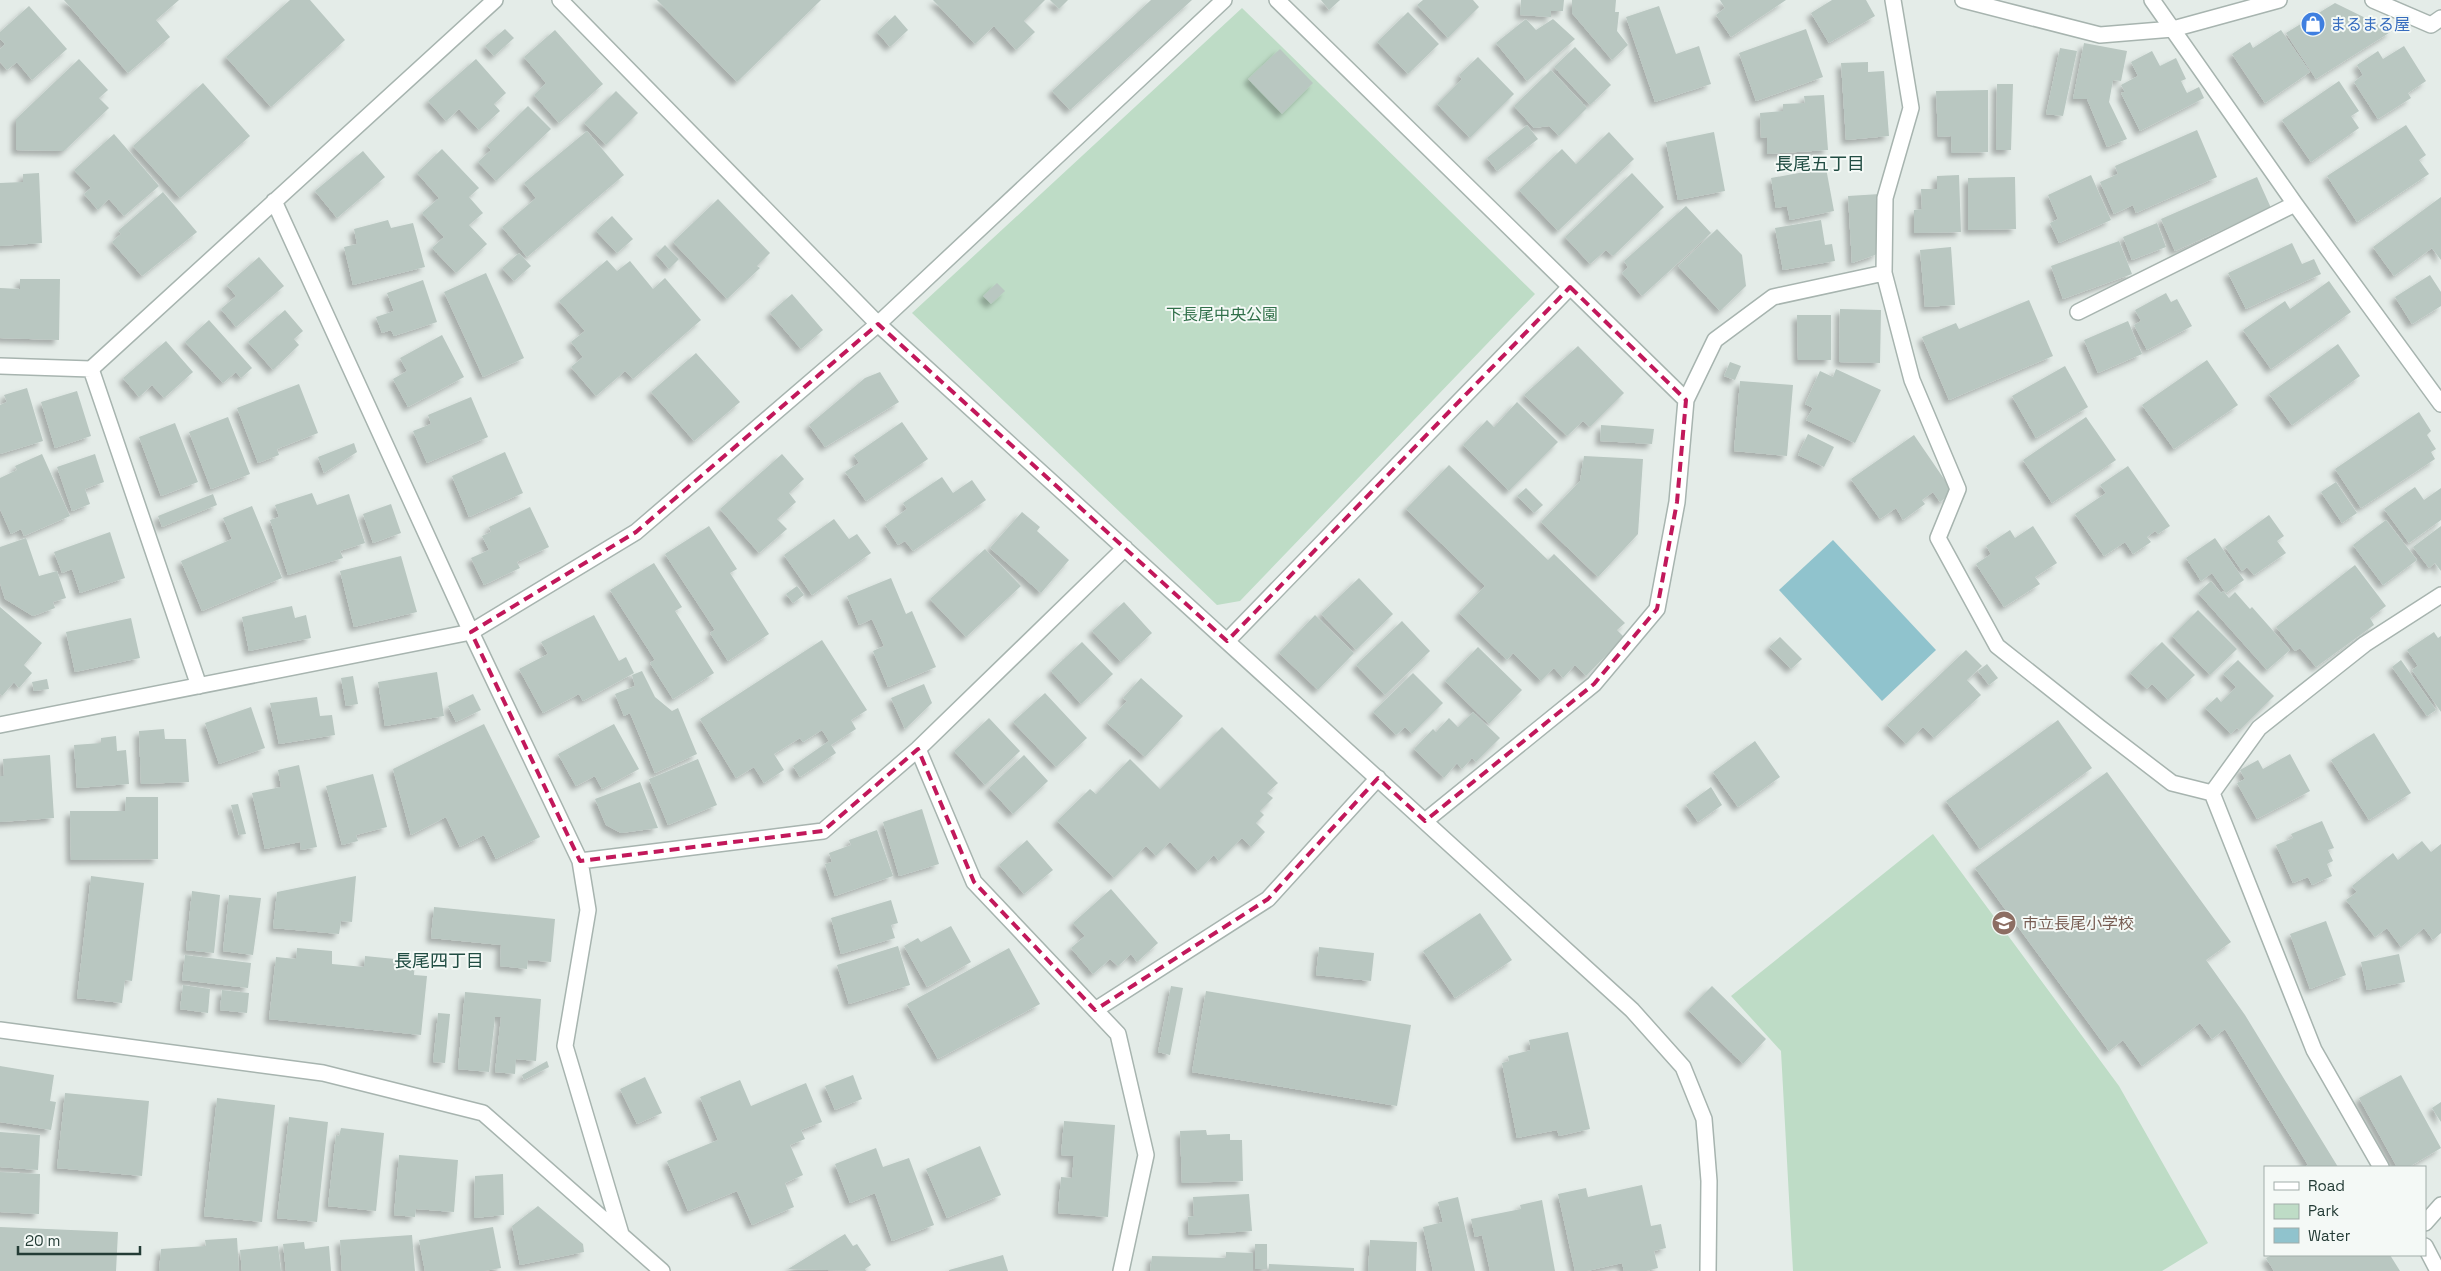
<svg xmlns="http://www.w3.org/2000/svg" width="2441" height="1271" viewBox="0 0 2441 1271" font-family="'Space Grotesk','Noto Sans JP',sans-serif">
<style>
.green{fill:#bedcc6}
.water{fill:#90c3cd}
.building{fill:#b9c7c1;filter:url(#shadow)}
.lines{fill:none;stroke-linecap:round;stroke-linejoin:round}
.minor-casing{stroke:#a7b4af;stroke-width:18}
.minor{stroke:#fff;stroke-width:15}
.marked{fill:none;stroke:#c2185b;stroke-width:4;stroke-dasharray:10 6;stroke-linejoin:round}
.labels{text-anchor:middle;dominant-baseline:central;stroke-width:4;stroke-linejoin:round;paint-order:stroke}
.shop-label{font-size:16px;fill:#366cbe;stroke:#f4f9f6;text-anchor:start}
.park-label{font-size:16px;fill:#31704a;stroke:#f4f9f6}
.education-label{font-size:16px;fill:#785e54;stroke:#f4f9f6;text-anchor:start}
.neighbourhood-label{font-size:18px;fill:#214d43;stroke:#f4f9f6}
</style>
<defs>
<filter id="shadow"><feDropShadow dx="-4.5" dy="4.5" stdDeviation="2.5" flood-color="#0004"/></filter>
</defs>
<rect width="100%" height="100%" fill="#e4ece8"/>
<path class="green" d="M1242 8 1535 294 1240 601 1217 605 912 313Z
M1933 834 2119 1086 2208 1243 2162 1271H1793L1781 1051 1731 996Z"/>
<path class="water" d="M1833 540 1936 650 1882 701 1779 590Z"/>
<path class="building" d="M64 0H179L156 20 170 37 128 73Z
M290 0H310L345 40 271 107 226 57Z
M657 0H821L737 82Z
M933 0H1045L1024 21 1035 32 1016 50 994 26 975 44Z
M1050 0H1068L1059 9Z
M1151 0H1192L1070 110 1052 91Z
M1321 0H1340L1329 10Z
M1423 0H1473L1479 7 1448 38 1417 5Z
M1521 0H1564L1563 11H1551V17L1520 15Z
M1572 0H1616L1615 12H1619L1617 31 1628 45 1612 60 1572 13Z
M1720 0H1786L1731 37 1716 15 1725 8Z
M1832 0H1866L1875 16 1829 43 1811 13Z
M2335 3 2392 31 2316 79 2286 33Z
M29 6 67 49 32 80 17 62 7 70 0 62V49L5 44 0 39V32Z
M1659 6 1676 54 1699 46 1711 84 1655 102 1626 17Z
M1408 12 1439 44 1408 74 1377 42Z
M895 15 908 30 890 47 877 32Z
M1526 19 1536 30 1553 19 1575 39 1527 81 1496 43Z
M505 29 514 38 494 56 485 46Z
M1806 29 1823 77 1756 101 1739 53Z
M555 30 603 84 559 123 534 95 546 83 524 57Z
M2281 30 2310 72 2265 103 2232 54 2250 42 2253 48Z
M2084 43 2127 51 2121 81 2113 80 2109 102 2127 139 2107 147 2087 99H2073Z
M2404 46 2426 81 2408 93 2411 98 2378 119 2354 82 2363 75 2357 65 2378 51 2383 59Z
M1575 47 1611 85 1590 105 1554 67Z
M2060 48 2077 51 2063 116 2046 114Z
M1280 49 1313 83 1282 114 1248 79Z
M2152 51 2160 66 2176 58 2186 79 2181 81 2187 93 2199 87 2204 98 2140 131 2121 93 2125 92 2121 85 2138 76 2131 62Z
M1478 57 1514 94 1470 138 1437 104 1462 79 1459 75Z
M79 59 108 90 99 98 109 108 64 151 16 150V119Z
M476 59 506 93 494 104 500 111 479 130 459 109 446 121 428 101Z
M1868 62V72L1884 71 1889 136 1846 140 1841 63Z
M1551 70 1587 108 1559 136 1549 126 1534 128 1514 106Z
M2339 81 2359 111 2351 116 2359 128 2311 162 2282 120Z
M203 83 250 136 180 198 133 146Z
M1997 84H2013L2011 150H1996Z
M1988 90V152L1952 153 1951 136 1938 137 1936 91Z
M616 91 638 113 606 145 584 123Z
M1824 95 1828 150 1767 154V137L1761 138 1760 113 1783 111V104L1805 103 1804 96Z
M528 106 551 129 496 181 478 162 491 150 487 146Z
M1527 125 1538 139 1497 171 1487 158Z
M2406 125 2426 155 2419 160 2429 174 2357 222 2327 176Z
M2197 130 2217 177 2136 213 2133 205 2114 214 2100 182 2118 174 2115 166Z
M587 131 624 175 527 257 502 227 536 198 524 183Z
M1609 132 1634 159 1558 231 1519 190 1562 149 1576 164Z
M1714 132 1725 191 1678 200 1666 142Z
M114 134 159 186 124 216 109 199 98 210 84 194 91 188 74 170Z
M442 149 479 188 469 197 483 213 469 225 487 244 456 273 432 248 444 237 422 213 439 198 417 173Z
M363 151 385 177 337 218 315 191Z
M1826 168 1834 211 1790 220 1787 206 1776 208 1771 178Z
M39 173 42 243 0 246V183L23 182V174Z
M1632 173 1664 207 1613 256 1606 250 1590 264 1565 237Z
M1959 175 1961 232 1914 233V210L1922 209 1921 189H1937V176Z
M2091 175 2111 220 2059 243 2050 223 2058 219 2048 195Z
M2015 177 2016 229 1968 230V178Z
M2257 177 2271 208 2175 251 2161 219Z
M163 192 197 232 142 276 112 242 121 234 118 231Z
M1880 194 1878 251 1875 255 1852 263 1848 196Z
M2441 197V260L2432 248 2394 276 2373 247Z
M718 199 770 253 757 266 760 268 727 299 673 242Z
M1686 206 1711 233 1642 296 1622 273 1628 267 1624 261Z
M612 216 633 239 617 253 596 231Z
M388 220 391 228 413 223 425 267 353 285 344 247 357 244 354 229Z
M1821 220 1825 245 1832 244 1835 261 1783 270 1775 228Z
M2157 223 2166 247 2132 260 2123 237Z
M1717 229 1742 255 1746 286 1720 311 1678 266Z
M2119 241 2132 274 2063 299 2051 266Z
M2292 243 2302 264 2314 259 2321 274 2246 309 2228 273Z
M665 245 679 259 669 269 656 254Z
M1951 247 1955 305 1925 307 1920 250Z
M519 253 531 266 514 281 502 268Z
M259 257 284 286 236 327 221 309 236 296 227 285Z
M607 260 617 271 630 261 653 289 665 278 701 320 633 379 625 371 596 396 571 367 583 357 571 342 585 331 559 301Z
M486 273 524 358 483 377 444 292Z
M2430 275 2441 292V306L2412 324 2395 297Z
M20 279H60L59 340 0 338V288L20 289Z
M423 280 437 322 394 336 391 330 382 333 376 317 394 311 387 293Z
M2329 281 2351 312 2271 369 2243 330 2285 301 2290 309Z
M997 283 1005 291 991 304 983 296Z
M2166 293 2171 302 2177 299 2192 326 2147 350 2134 325 2141 321 2135 310Z
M792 294 823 330 801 349 770 313Z
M2029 300 2053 356 1949 400 1922 337 1956 323 1959 329Z
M1840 309 1881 310 1880 363 1839 362Z
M285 310 303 331 294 339 299 345 273 370 248 342Z
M1797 315H1831V360H1798Z
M209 320 252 368 241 378 236 372 223 383 185 342Z
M2128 321 2142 354 2098 373 2084 340Z
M442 335 464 377 408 407 393 379 407 371 400 358Z
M166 341 193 372 164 398 152 385 139 397 123 378Z
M2338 344 2360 376 2292 425 2269 394Z
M1578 346 1624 393 1590 427 1583 421 1567 436 1524 395Z
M696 353 740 402 694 441 651 392Z
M2207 360 2238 405 2174 449 2142 405Z
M1730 362 1741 366 1735 380 1724 376Z
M2065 366 2088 407 2036 438 2012 396Z
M1836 369 1881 390 1855 443 1806 420 1813 408 1805 404 1820 371 1833 377Z
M880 372 899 402 825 447 809 425 865 378Z
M1740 381 1793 385 1787 456 1734 451Z
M299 384 318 433 277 449 279 455 258 463 237 408Z
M27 388 43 441 0 454V405L7 402 4 395Z
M77 391 91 436 55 448 41 402Z
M471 397 488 437 427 463 413 431 431 424 428 415Z
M1517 402 1558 442 1509 491 1463 445 1487 420 1494 427Z
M2419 412 2431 431 2427 435 2436 449 2431 452 2435 459 2361 508 2335 469Z
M228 417 250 474 211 489 189 432Z
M2086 417 2116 460 2052 503 2023 460Z
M902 422 928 459 866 501 845 472 859 463 854 455Z
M175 423 198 482 161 496 139 437Z
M1601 425 1654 429 1652 444 1600 441Z
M1808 434 1834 447 1824 467 1798 455Z
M1914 435 1953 492 1940 502 1933 492 1922 500 1925 504 1903 520 1896 508 1880 519 1851 479Z
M354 443 357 452 324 473 318 457Z
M505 452 523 493 469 517 452 476Z
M42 454 70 516 24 536 21 529 11 534 0 509V478L17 470 15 466Z
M95 454 104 482 85 489 90 504 72 511 57 467Z
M782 454 804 479 789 493 796 502 777 519 787 529 759 553 720 509Z
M1584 456 1643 459 1638 534 1598 577 1541 522 1580 481Z
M1449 465 1548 560 1554 554 1625 623 1617 630 1624 637 1586 676 1575 665 1563 678 1554 668 1541 681 1513 653 1507 660 1459 613 1485 586 1406 509Z
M2128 466 2170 526 2158 534 2155 531 2147 537 2151 542 2133 554 2125 542 2104 556 2075 514 2106 493 2100 485Z
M942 477 953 493 972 480 986 500 913 551 905 541 898 545 885 525 907 509 903 503Z
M2336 482 2357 513 2342 523 2321 492Z
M2415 487 2424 500 2441 488V520L2409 543 2384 509Z
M1526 488 1543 505 1534 513 1517 496Z
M312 493 317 505 349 494 365 543 340 551 343 558 288 575 270 520 279 517 275 505Z
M213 494 217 505 162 527 158 516Z
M391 504 401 533 373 543 363 514Z
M252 506 282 578 202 611 181 561 232 539 223 518Z
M530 507 549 547 517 562 520 568 484 585 471 558 489 550 482 536 491 532 489 527Z
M1022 512 1040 527 1037 531 1069 560 1041 593 990 548Z
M2269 515 2284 536 2277 541 2286 553 2254 575 2247 567 2242 571 2225 547Z
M834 519 849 539 857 534 871 553 812 595 784 555Z
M2386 520 2417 560 2383 585 2353 545Z
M709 526 737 569 730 573 769 634 728 661 710 633 715 630 665 554Z
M2033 526 2057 563 2035 577 2040 584 2004 607 1976 564 1991 554 1986 546 2010 530 2015 538Z
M2441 526V571L2435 563 2429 568 2413 547Z
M110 532 125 578 80 593 72 569 62 573 54 552Z
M26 538 39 576 57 571 66 598 53 602 55 608 33 616 5 599 0 583V547Z
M2215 538 2244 580 2226 593 2212 573 2201 581 2186 558Z
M985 549 1021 586 966 637 930 599Z
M401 556 417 612 354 627 340 571Z
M654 563 682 607 675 611 714 673 673 699 650 663 655 660 610 590Z
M2355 565 2386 606 2370 618 2374 625 2316 667 2300 648 2295 651 2276 627Z
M891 578 906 614 912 611 936 667 888 687 873 651 884 646 881 639 872 619 859 625 847 596Z
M1359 578 1393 614 1356 650 1321 614Z
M2211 581 2221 593 2223 591 2229 598 2235 592 2250 609 2252 607 2290 650 2267 670 2198 593Z
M797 586 804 595 793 603 786 594Z
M1124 602 1152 633 1121 662 1092 631Z
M292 606 295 618 306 615 311 638 249 651 242 617Z
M0 607 42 643 24 665 32 673 19 688 14 682 2 696 0 694Z
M2198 610 2237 649 2210 675 2172 636Z
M594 615 619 661 626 657 634 673 583 701 579 694 543 713 519 669 548 654 541 642Z
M1315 615 1354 653 1318 690 1279 653Z
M131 618 140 658 75 672 66 632Z
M1402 621 1430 651 1385 695 1356 665Z
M2434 632 2438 638 2441 636V712L2412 670 2418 666 2407 650Z
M1780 637 1802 659 1791 669 1769 647Z
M822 640 867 710 851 720 856 729 831 745 836 753 800 777 793 766 829 741 822 730 803 742 800 738 774 754 784 770 764 783 754 767 736 778 700 719Z
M1082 642 1113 674 1081 704 1051 671Z
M2162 642 2195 675 2168 700 2152 684 2147 689 2130 673Z
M1478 647 1522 690 1489 724 1445 681Z
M1966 650 1982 666 1967 680 1981 695 1934 738 1923 727 1906 744 1887 725Z
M2238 660 2274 696 2240 730 2237 728 2231 734 2205 708 2217 697 2221 702 2236 687 2223 674Z
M2401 660 2436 710 2427 716 2392 667Z
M1987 664 1998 678 1989 685 1978 671Z
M642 671 655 697 672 711 678 708 697 754 655 773 630 713 624 716 615 694 635 686 632 675Z
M437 672 444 716 385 726 378 682Z
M1413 673 1443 703 1412 734 1405 727 1396 735 1373 712Z
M353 676 358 704 346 706 341 678Z
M1141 678 1183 716 1145 757 1107 723 1127 701 1123 698Z
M47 679 49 689 34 691 32 682Z
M924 684 932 703 905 729 891 698Z
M1045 693 1087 738 1056 767 1013 722Z
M473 694 481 710 456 722 448 706Z
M317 697 320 716 332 715 335 735 279 744 270 703Z
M251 707 265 748 219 764 205 723Z
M1473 712 1500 738 1476 762 1472 758 1462 769 1457 763 1444 778 1414 749 1433 729 1436 732 1449 718 1458 727Z
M989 718 1020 751 985 785 954 751Z
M2058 720 2092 768 1980 849 1946 801Z
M484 724 540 837 496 859 484 835 460 847 446 817 411 835 393 769Z
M614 724 639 769 602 789 595 776 576 786 558 754Z
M1222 727 1278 783 1267 793 1273 798 1260 811 1264 815 1256 823 1265 832 1251 847 1242 838 1219 861 1214 855 1198 871 1170 842 1156 856 1146 846 1114 878 1057 821 1090 789 1096 794 1130 759 1160 789Z
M164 729 165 739H186L189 782 141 784 139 731Z
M2374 733 2411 793 2369 820 2331 760Z
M116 736 117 751 126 750 129 784 77 788 74 745 101 743V738Z
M1755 741 1780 777 1738 807 1713 772Z
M2290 754 2310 791 2257 819 2237 783 2245 779 2240 770 2258 760 2263 769Z
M50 755 54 818 0 822V776H4L3 759Z
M1024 755 1048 781 1013 814 989 788Z
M698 759 717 805 668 825 649 779Z
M299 765 317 847 301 850 300 842 265 849 252 793 281 787 278 770Z
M2107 772 2231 942 2206 960 2245 1015 2338 1167H2304L2308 1165 2225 1029 2212 1039 2200 1023 2142 1066 2123 1040 2109 1051 1975 868Z
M373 774 387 827 356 835 358 841 342 845 326 786Z
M640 782 658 828 621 833 606 825 595 799Z
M1711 787 1722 805 1698 822 1686 805Z
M126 797H158V859L71 860 70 811H125Z
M238 804 246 834 239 835 231 805Z
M922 809 939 864 899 876 883 822Z
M2322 821 2334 848 2328 850 2333 861 2327 864 2332 876 2312 885 2308 877 2293 883 2276 845 2293 838 2291 834Z
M877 830 893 876 835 896 825 864 832 862 829 853 851 845 849 840Z
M1027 840 1053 870 1024 894 999 865Z
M2422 841 2431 852 2441 844V933L2433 940 2424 928 2401 947 2387 928 2375 937 2346 900 2357 892 2352 886 2393 853 2398 860Z
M91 876 144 883 132 981 125 980 122 1003 77 998Z
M356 876 352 922 341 921 339 934 273 928 277 892Z
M1111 889 1158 943 1137 962 1131 954 1118 966 1110 959 1093 974 1071 948 1085 936 1073 923Z
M192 891 220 895 214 953 186 950Z
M229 895 261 898 253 955 223 951Z
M891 900 898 923 891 925 895 938 841 954 831 918Z
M434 907 555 919 551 962 528 960 527 969 500 966 501 945 431 938Z
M1480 913 1512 960 1455 998 1423 951Z
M2326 921 2346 975 2310 989 2290 934Z
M951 926 971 962 927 987 904 946 918 938 921 942Z
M898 946 910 985 849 1004 837 965Z
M1319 947 1374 953 1371 981 1316 975Z
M297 948 332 951V964L364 967 365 956 415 961 414 975 427 976 421 1035 269 1019 276 957 296 959Z
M1009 948 1040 1004 938 1059 907 1004Z
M2399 954 2405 982 2367 990 2361 962Z
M185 955 251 963 248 988 182 980Z
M183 985 210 989 208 1013 180 1009Z
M1171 986 1183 988 1170 1055 1158 1052Z
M1712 986 1766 1039 1743 1064 1688 1010Z
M222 990 249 993 247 1013 220 1010Z
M1206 991 1411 1025 1397 1106 1192 1072Z
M465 992 541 999 536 1061 516 1059 515 1074 495 1072 501 1017H495L489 1072 458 1069Z
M438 1013 450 1014 445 1063 433 1062Z
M1568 1032 1590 1129 1559 1136 1557 1130 1517 1138 1502 1063 1509 1061 1508 1056 1531 1050 1529 1040Z
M547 1061 549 1067 524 1080 522 1075Z
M0 1066 54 1075 50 1101 56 1102 51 1130 0 1122Z
M853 1075 862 1099 835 1110 825 1086Z
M2401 1075 2441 1148 2409 1167H2397L2359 1098Z
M645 1077 662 1113 637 1124 620 1089Z
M740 1080 751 1106 806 1083 822 1122 801 1130 805 1139 790 1145 803 1175 785 1183 794 1207 752 1225 737 1191 688 1211 667 1161 718 1140 700 1097Z
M65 1093 149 1101 142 1176 57 1168Z
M217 1098 275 1105 262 1222 204 1216Z
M2441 1102V1122L2432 1108Z
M289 1117 328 1122 317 1222 277 1218Z
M1064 1121 1115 1125 1108 1217 1058 1213 1061 1177 1072 1178 1074 1156 1061 1155Z
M341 1128 384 1133 376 1211 328 1206 336 1135 339 1136Z
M1206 1130 1207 1135 1230 1134V1140H1242L1243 1181 1182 1183 1180 1131Z
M0 1132 40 1135 38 1170 0 1167Z
M980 1146 1001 1195 947 1218 926 1169Z
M876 1148 883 1167 909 1158 934 1225 892 1241 875 1193 850 1203 835 1164Z
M399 1155 458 1160 454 1212 416 1209 415 1217 394 1215Z
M0 1172 40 1174 39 1214 0 1212Z
M503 1174 504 1215 474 1218 475 1176Z
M1642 1185 1651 1226 1661 1224 1666 1248 1654 1251 1658 1268 1646 1271H1624L1622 1263 1587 1271H1575L1558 1194 1586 1188 1588 1197Z
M1249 1194 1252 1231 1189 1235 1188 1217 1194 1216 1193 1197Z
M1458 1197 1475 1271H1433L1423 1227 1443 1222 1438 1202Z
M1542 1200 1555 1271H1490L1482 1235 1475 1237 1471 1219 1521 1209 1520 1205Z
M538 1206 583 1244 584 1252 520 1265 512 1226Z
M0 1227 118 1232 116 1271H0Z
M493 1227 501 1268 484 1271H425L419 1240Z
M845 1234 853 1246 857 1244 871 1265 865 1269 866 1271 788 1269Z
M412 1235 415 1271H342L340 1240Z
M237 1238 239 1271H159L161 1249 206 1246 205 1240Z
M1370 1240 1417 1242 1416 1271H1368Z
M304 1242 305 1249 329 1246 331 1271H286L283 1244Z
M1255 1244H1267V1269H1255Z
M278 1246 281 1271H242L240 1250Z
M1226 1252 1253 1253V1271H1150L1152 1256 1226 1258Z
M1003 1255 1008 1271H949V1270Z
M2272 1255H2390L2400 1271H2274L2266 1258Z
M1269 1264 1354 1268V1271H1269Z"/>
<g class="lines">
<defs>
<path id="minor" d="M560 0 878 324 1632 1010 1683 1067 1704 1119 1709 1181 1708 1271
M1277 0 1686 400 1677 502 1657 609 1594 684 1425 821
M1963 0 2100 35 2173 29 2279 0
M2152 0 2295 204 2441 404
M2373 0 2431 25 2441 18
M274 201 471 632 580 861 588 910 565 1046 621 1234
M1884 273 1912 380 1958 489 1938 538 1997 646 2099 727 2172 783 2212 793 2314 1050 2381 1167
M2078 312 2295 204
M0 366 91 369 495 0
M91 369 199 686
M1686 400 1715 340 1773 297 1884 273 1885 198 1911 108 1893 0
M1227 641 1570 287
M0 725 471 632 636 532 878 324 1224 0
M918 749 974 882 1118 1034 1146 1155 1121 1271
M2212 793 2259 728 2365 644 2441 595
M580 861 823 831 918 749 1125 548
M1095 1010 1268 899 1378 778
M0 1030 323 1073 483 1113 662 1271
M2425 1223 2441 1205
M2425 1246 2438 1271"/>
</defs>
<use href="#minor" class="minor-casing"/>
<use href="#minor" class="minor"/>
</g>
<path class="marked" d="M1570 287 1686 400 1677 502 1657 609 1594 684 1425 821 1378 778 1268 899 1095 1010 974 882 918 749 823 831 580 861 471 632 636 532 878 324 1227 641Z"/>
<defs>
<symbol id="shop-disc" viewBox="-11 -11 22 22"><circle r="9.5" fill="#3f7fe0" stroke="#f4f9f6"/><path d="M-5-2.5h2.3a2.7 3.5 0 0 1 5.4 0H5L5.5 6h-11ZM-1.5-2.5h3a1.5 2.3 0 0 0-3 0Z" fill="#fff"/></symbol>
<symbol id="school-disc" viewBox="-11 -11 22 22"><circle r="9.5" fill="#8d6e63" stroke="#f4f9f6"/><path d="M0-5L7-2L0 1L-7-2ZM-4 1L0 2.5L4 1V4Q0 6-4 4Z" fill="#fff"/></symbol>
</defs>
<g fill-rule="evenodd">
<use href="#shop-disc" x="2299" y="10" width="28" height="28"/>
<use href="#school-disc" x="1990" y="909" width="28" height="28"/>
</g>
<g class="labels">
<g class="shop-label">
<text x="2330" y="24">まるまる屋</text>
</g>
<g class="park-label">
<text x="1222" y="314">下長尾中央公園</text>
</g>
<g class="education-label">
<text x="2022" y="923">市立長尾小学校</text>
</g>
<g class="neighbourhood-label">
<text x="1820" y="163">長尾五丁目</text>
<text x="439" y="960">長尾四丁目</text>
</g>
</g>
<rect x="2264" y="1166" width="162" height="90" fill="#f4f9f6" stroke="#a1ada9"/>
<rect x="2274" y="1182" width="25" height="8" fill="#ffffff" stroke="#a1ada9"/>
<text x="2308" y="1191" font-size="15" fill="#243c36">Road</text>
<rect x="2274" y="1204" width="25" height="15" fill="#bedcc6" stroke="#a1ada9"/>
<text x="2308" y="1216" font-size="15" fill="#243c36">Park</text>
<rect x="2274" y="1228" width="25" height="15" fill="#90c3cd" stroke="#a1ada9"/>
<text x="2308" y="1241" font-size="15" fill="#243c36">Water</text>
<path d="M18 1246v8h122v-8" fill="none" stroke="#243c36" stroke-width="2.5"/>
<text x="25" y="1246" font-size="15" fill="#243c36" stroke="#f4f9f6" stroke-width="4" paint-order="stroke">20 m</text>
</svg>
